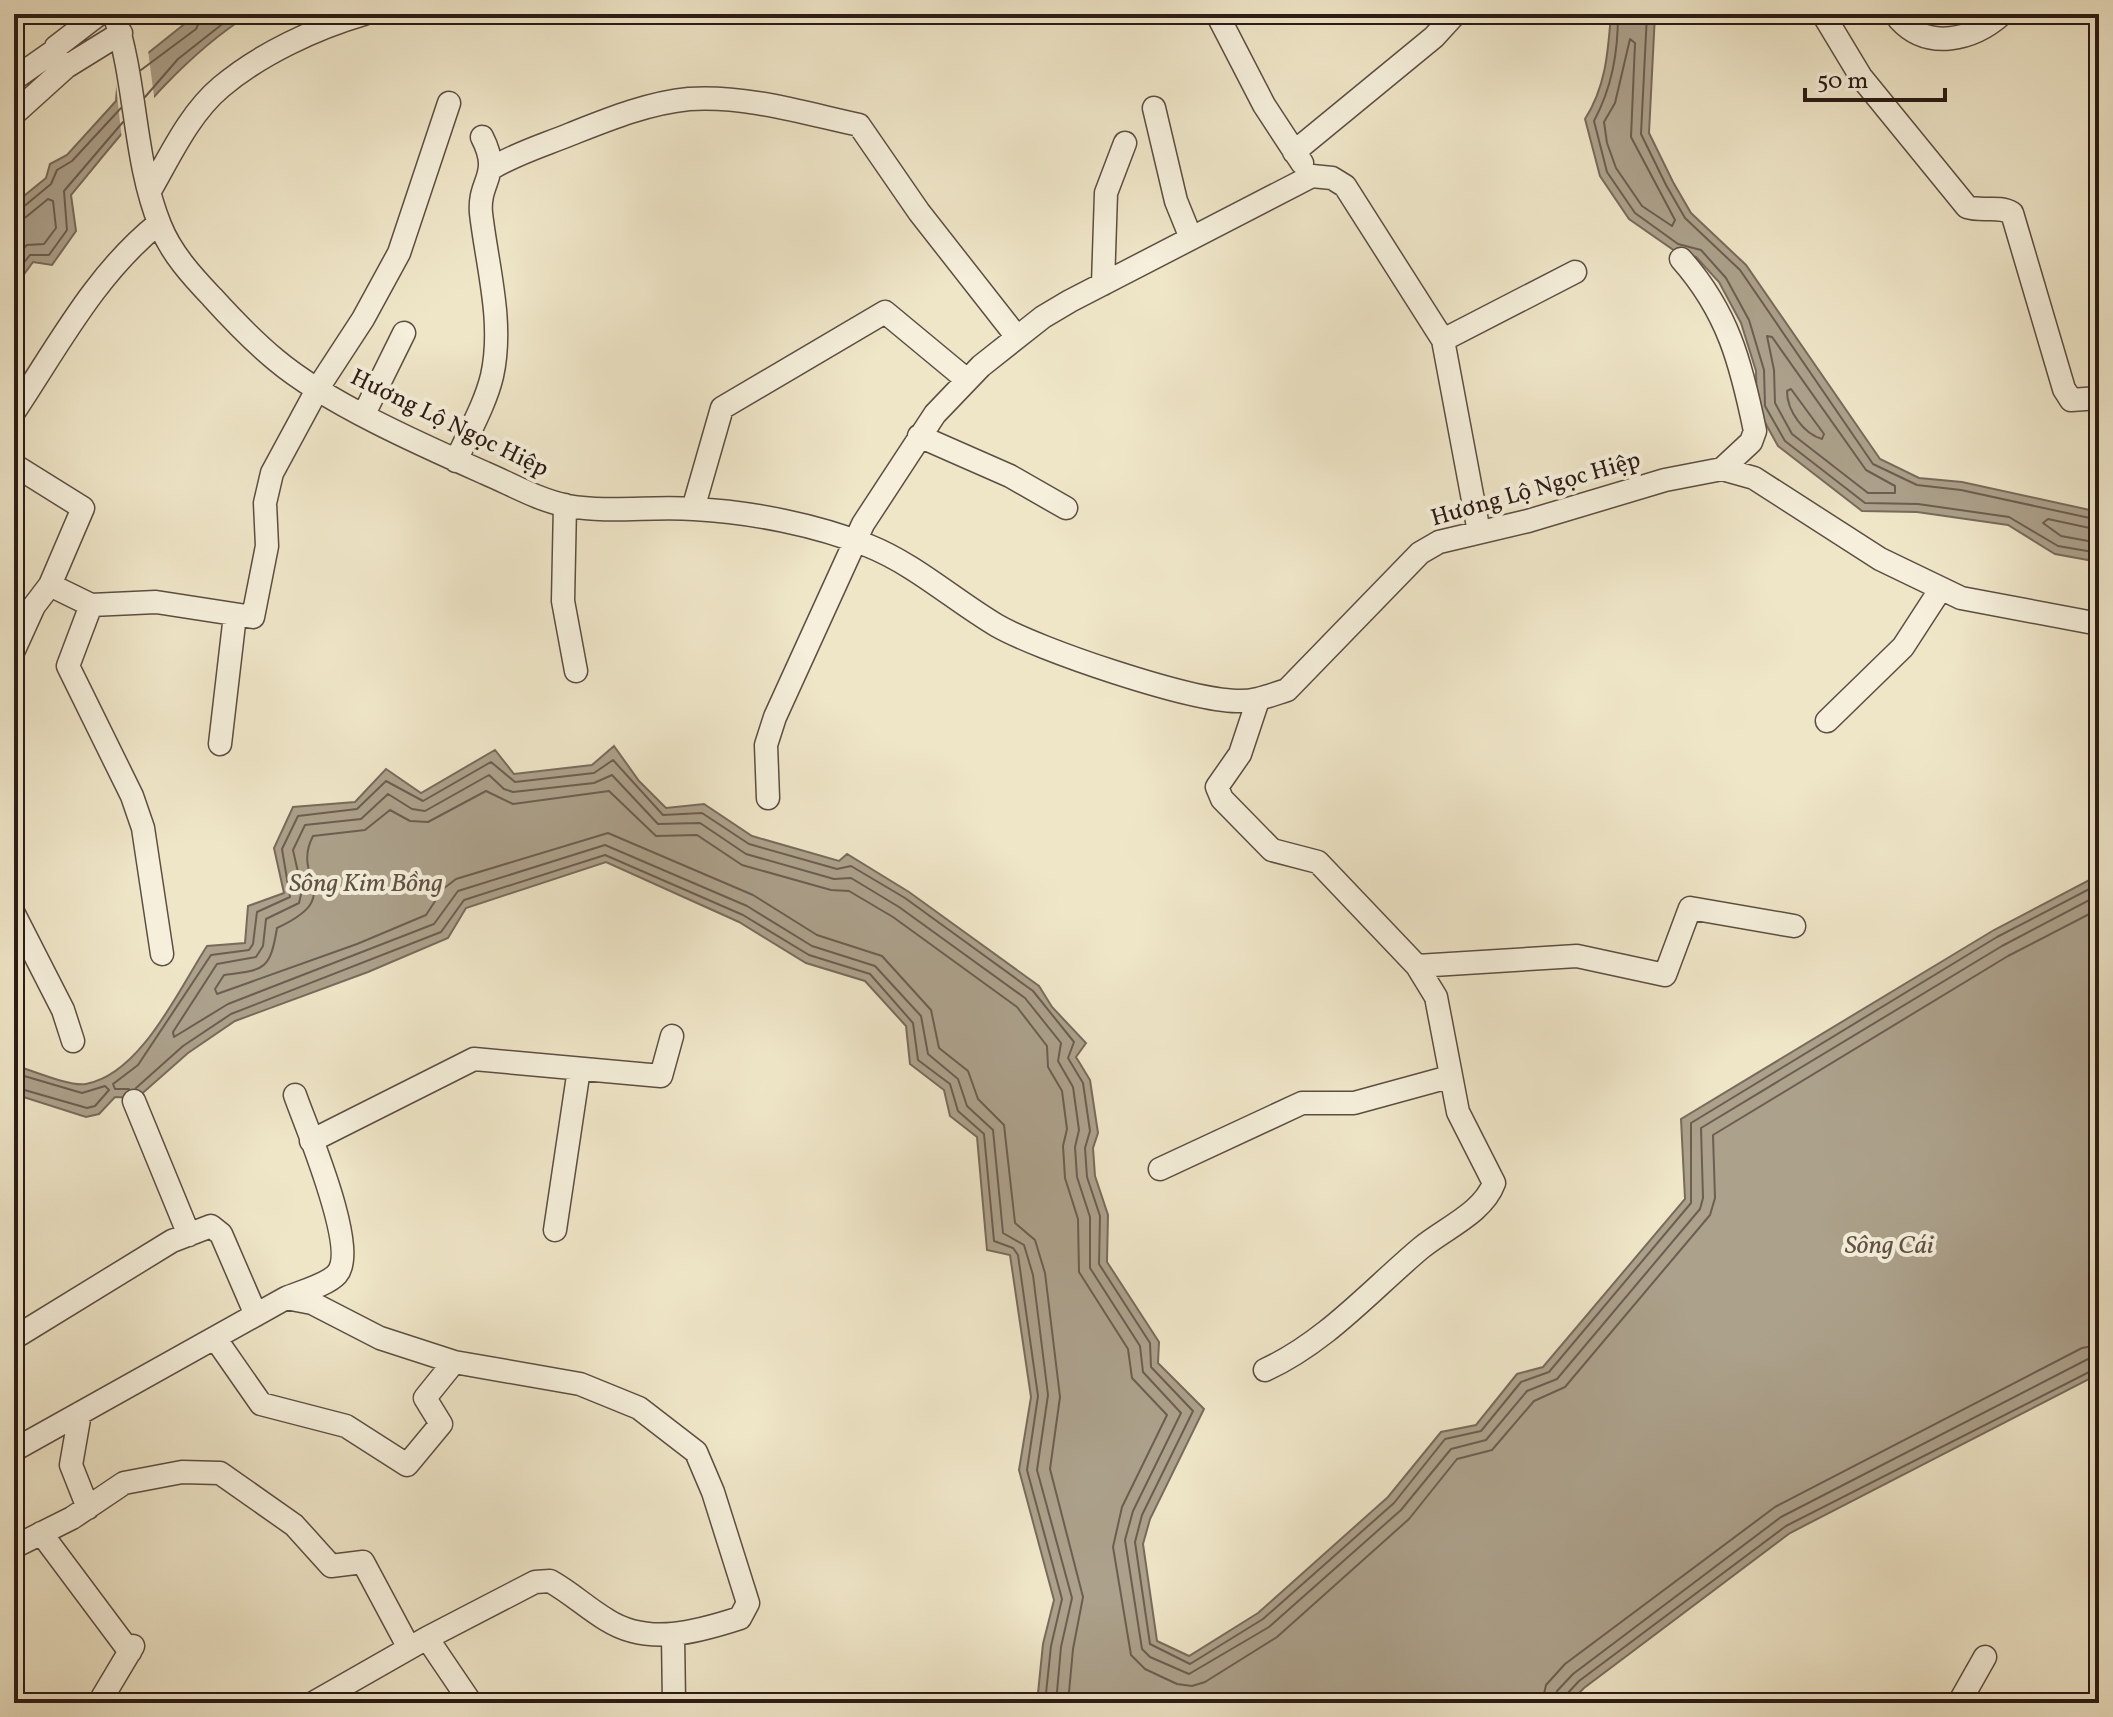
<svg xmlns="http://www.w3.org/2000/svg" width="2113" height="1717" viewBox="0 0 2113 1717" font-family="Vollkorn,serif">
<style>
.water{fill:#aca18b;stroke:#786b5c;stroke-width:2}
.pier{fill:#efe6c8}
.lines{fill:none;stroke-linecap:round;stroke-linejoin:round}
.shore{stroke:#6c5e50;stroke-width:2}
.minor-casing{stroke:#5c4e42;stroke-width:25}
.minor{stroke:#f5efdb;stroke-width:22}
.labels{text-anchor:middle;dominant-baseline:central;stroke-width:8;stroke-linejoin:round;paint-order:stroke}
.street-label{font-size:24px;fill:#2b1b15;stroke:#f5efdb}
.water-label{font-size:26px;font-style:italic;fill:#5f5144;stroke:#f5efdb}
</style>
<rect width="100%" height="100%" fill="#efe6c8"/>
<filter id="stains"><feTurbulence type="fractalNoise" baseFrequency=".0025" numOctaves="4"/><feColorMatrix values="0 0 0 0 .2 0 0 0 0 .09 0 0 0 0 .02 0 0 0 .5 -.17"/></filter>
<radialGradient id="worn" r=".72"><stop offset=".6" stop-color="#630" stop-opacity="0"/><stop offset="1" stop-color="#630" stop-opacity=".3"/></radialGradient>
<path class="water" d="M197 14H250C178 59 125 130 71 195L76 231 52 265 33 262 14 288V204L46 178 50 164 67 155 116 101 118 77Z
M1611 14H1655L1649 133 1673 182 1691 213 1746 265 1880 459 1919 478 1962 482 2099 512V562L2055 554 2008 525 1917 512 1862 511 1778 446 1757 408 1756 371 1741 323 1719 282 1696 257 1675 251 1629 219 1600 176 1585 119C1606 86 1608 52 1611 14Z
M614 746 639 781 666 808 704 804 752 836 839 861 847 854 909 892 1039 986 1052 1007 1086 1043 1076 1057 1090 1080 1098 1133 1093 1148 1095 1176 1108 1215 1107 1262 1159 1342 1158 1363 1204 1409 1150 1519 1143 1544 1157 1641 1189 1656 1258 1613 1388 1497 1441 1432 1476 1425 1517 1374 1543 1367 1685 1199 1681 1119 1994 930 2099 875V1374L1790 1533 1584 1688 1569 1703H1037L1043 1644 1054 1600 1019 1470 1031 1397 1010 1255 987 1250 977 1137 950 1116 944 1090 910 1064 906 1026 865 981 806 963 739 922 606 862 466 908 448 938 368 972 235 1021 188 1053 137 1098 115 1097 99 1114 86 1117 14 1094V1065C31 1070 70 1087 86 1084 141 1074 179 989 207 946L245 943 248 906 284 893 274 848 293 807 355 802 386 769 421 793 495 750 514 774 592 765Z"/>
<path class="pier" d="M148 50 155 104 122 141 115 75Z"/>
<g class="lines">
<path class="shore" d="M1618 14C1618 53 1612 87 1594 121L1607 172 1635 213 1678 244 1701 250 1726 278 1749 320 1764 370 1765 406 1785 441 1865 503 1918 504 2009 517 2058 546 2099 553
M1647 14 1641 134 1666 185 1685 218 1740 270 1873 464 1917 485 1961 490 2099 520
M1630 39 1635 43 1631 137 1675 220 1672 226 1642 206 1616 168 1607 143 1604 122 1615 103Z
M141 70 196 29 203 14
M145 97 178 59 235 14
M14 209 22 208 51 184 57 170 72 161 121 108
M14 220 26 217 48 199 53 201 56 228 44 244 27 245 14 258
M14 275 30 255H49L67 230 64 191 123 122
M1767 336 1772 337 1866 470 1895 486V493H1868L1792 434 1775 403 1774 370Z
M1791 389 1824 434 1822 439C1804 434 1787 411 1787 391Z
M2099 530 2048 519 2043 523 2061 536 2099 543
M14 1073 82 1093 105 1086 109 1090 95 1106 87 1108 14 1087
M136 1088 183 1046 231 1014 441 932 464 900 605 855 743 915 809 955 870 974 913 1023 918 1060 950 1084 958 1111 984 1134 994 1241 1013 1248 1018 1255 1038 1396 1027 1470 1062 1599 1051 1646 1045 1703
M129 1089H115L113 1084 138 1065 211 955 249 950 253 944 257 912 290 897 282 849 298 816 357 809 386 781 423 801 491 762 515 782 594 773 613 760 663 815 702 813 749 844 837 869 851 866 905 898 1033 991 1074 1042 1068 1058 1083 1083 1090 1131 1085 1148 1087 1177 1100 1216 1099 1264 1150 1343 1151 1367 1193 1411 1142 1515 1135 1542 1150 1644 1190 1664 1263 1619 1394 1503 1445 1439 1481 1431 1521 1382 1549 1372 1691 1203V1123L1997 937 2099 884
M1056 1703 1061 1647 1072 1598 1037 1470 1048 1395 1033 1275 1024 1245 1003 1233 993 1130 967 1106 958 1079 928 1054 921 1016 875 966 812 946 747 906 605 845 458 891 434 924 228 1004 174 1037 173 1032 217 964 256 957 263 946 266 919 299 903 302 890 293 850 305 825 361 819 388 794 412 809 425 811 489 775 504 789 513 792 594 783 612 775 658 824 700 823 746 854 834 879 851 878 899 907 1025 998 1061 1043 1058 1061 1073 1087 1079 1130 1075 1147 1077 1177 1090 1217V1268L1140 1346 1143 1372 1181 1413 1133 1511 1125 1540 1142 1649 1150 1657 1189 1674 1269 1627 1401 1510 1451 1449 1486 1440 1527 1391 1557 1379 1700 1209 1703 1198 1701 1128 2002 946 2099 895
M1068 1703 1073 1649 1083 1597 1050 1469 1060 1397 1045 1273 1035 1240 1015 1223 1004 1125 978 1099 968 1071 939 1048 931 1010 882 956 817 935 753 895 608 833 456 879 443 889 426 915 357 944 217 994 215 989 224 975C265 970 270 970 277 928 348 895 290 880 313 836L365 830 390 810 410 821 428 822 486 791 513 804 609 791 656 836 697 835 742 865 831 890 849 891 893 917 1017 1007 1047 1046 1048 1067 1062 1091 1067 1129 1063 1146 1065 1178 1078 1219 1079 1272 1128 1349 1132 1378 1167 1415 1122 1507 1113 1547 1131 1655 1145 1669 1177 1684 1192 1686 1205 1682 1277 1637 1409 1519 1457 1459 1492 1450 1534 1401 1565 1387 1710 1215 1715 1198 1713 1135 2008 956 2099 909
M1542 1703 1546 1685 1565 1664 1775 1507 2082 1348 2099 1345
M1554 1703 1557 1691 1573 1674 1781 1517 2088 1359 2099 1357
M1564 1703 1566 1695 1579 1681 1786 1526 2099 1367"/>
<defs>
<path id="minor" d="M99 14 56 47V56L66 67 121 33
M114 14C137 82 133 158 160 225 171 253 192 276 212 297 232 319 253 341 276 360 327 403 422 445 485 473 513 485 538 500 568 506 610 513 652 506 694 509 751 512 817 525 869 546 914 564 954 600 996 625 1039 650 1188 700 1237 701 1255 702 1271 695 1287 690L1420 553 1439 542 1528 521 1665 480 1722 469 1754 478 1880 559 1961 598 2099 624
M1217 14 1264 105 1302 163
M1823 14 1861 77 1967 207C1983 212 1998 205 2012 213L2064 389 2071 400 2099 398
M1900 14 1899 19C1928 51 1973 40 2002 14
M14 79 54 51
M1154 108 1176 201 1191 238
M14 114 66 67
M1294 152 1434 37 1455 14
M492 168C517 153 544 145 571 134 609 119 648 103 689 99 745 95 804 113 859 125L919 212 1017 337
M151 189C171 154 190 113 221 87 260 54 316 28 364 14
M1681 259C1728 312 1741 363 1755 431L1751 442 1722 469
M1103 284 1106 193 1125 143
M1443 340 1575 272
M14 412C58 346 96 273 159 223
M364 414 404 333
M919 436 1010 476 1066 508
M456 461C468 434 485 405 492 376 504 322 487 266 481 213 478 180 502 176 482 137
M14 465 83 508 50 585 91 605 156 602 253 617 267 546 265 503 272 473 318 388 363 319 399 253 449 103
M565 505 563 601 576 671
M693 509 722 408 885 312 967 380
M91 605 68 666 132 796 143 828 162 954
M14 650 34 606 50 585
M1258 700 1240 754 1217 787 1222 799 1272 850 1318 862 1417 966 1436 997 1458 1112 1494 1183C1483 1213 1445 1228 1421 1248 1370 1291 1326 1342 1265 1370
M1827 721 1903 647 1940 590
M220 744 235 615
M768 798 766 745 775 717 863 524 935 414 981 366 1043 317 1070 301 1312 176 1332 178 1345 186 1443 340 1479 532
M14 914 63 1010 73 1041
M1417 966 1577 956 1665 975 1690 908 1794 926
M134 1101 189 1235
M311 1141 474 1059 661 1076 672 1036
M1160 1169 1302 1103H1354L1449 1077
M555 1230 579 1069
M286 1298C300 1292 327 1285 337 1274 359 1248 306 1127 295 1095
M14 1338 172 1241 211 1226 221 1234 256 1315
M215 1338 261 1404 346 1426 407 1465 441 1424 425 1398 454 1362
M80 1413 71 1465 88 1508
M14 1450 286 1298 312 1303 380 1338 454 1362 580 1384 639 1408 696 1452 713 1492 748 1603 740 1618C697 1632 648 1646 607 1620 587 1608 570 1592 550 1581L535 1582 427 1638 313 1703
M41 1533 130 1652
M14 1547 72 1518 124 1483 182 1472 220 1473 294 1525 331 1566 363 1562 409 1648
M673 1635 674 1703
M427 1638 471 1703
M99 1703 133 1646
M1959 1703 1985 1657"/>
</defs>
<use href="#minor" class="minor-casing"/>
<use href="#minor" class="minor"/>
</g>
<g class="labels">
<g class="street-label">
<text transform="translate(449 424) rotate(26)">Hương Lộ Ngọc Hiệp</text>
<text transform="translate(1536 490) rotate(-16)">Hương Lộ Ngọc Hiệp</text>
</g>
<g class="water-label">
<text x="366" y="884">Sông Kim Bồng</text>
<text x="1889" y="1246">Sông Cái</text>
</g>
</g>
<rect width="2113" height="1717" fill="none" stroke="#efe6c8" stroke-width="48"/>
<rect x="16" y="16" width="2081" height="1685" fill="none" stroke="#2b1b15" stroke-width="4"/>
<rect x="24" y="24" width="2065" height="1669" fill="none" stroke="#2b1b15" stroke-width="2"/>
<path d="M1805 88v12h140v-12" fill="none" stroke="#2b1b15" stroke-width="4"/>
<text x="1817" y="88" font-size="24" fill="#2b1b15" stroke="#f5efdb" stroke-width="6" paint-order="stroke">50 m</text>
<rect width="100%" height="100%" filter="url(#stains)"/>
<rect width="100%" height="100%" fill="url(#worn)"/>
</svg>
